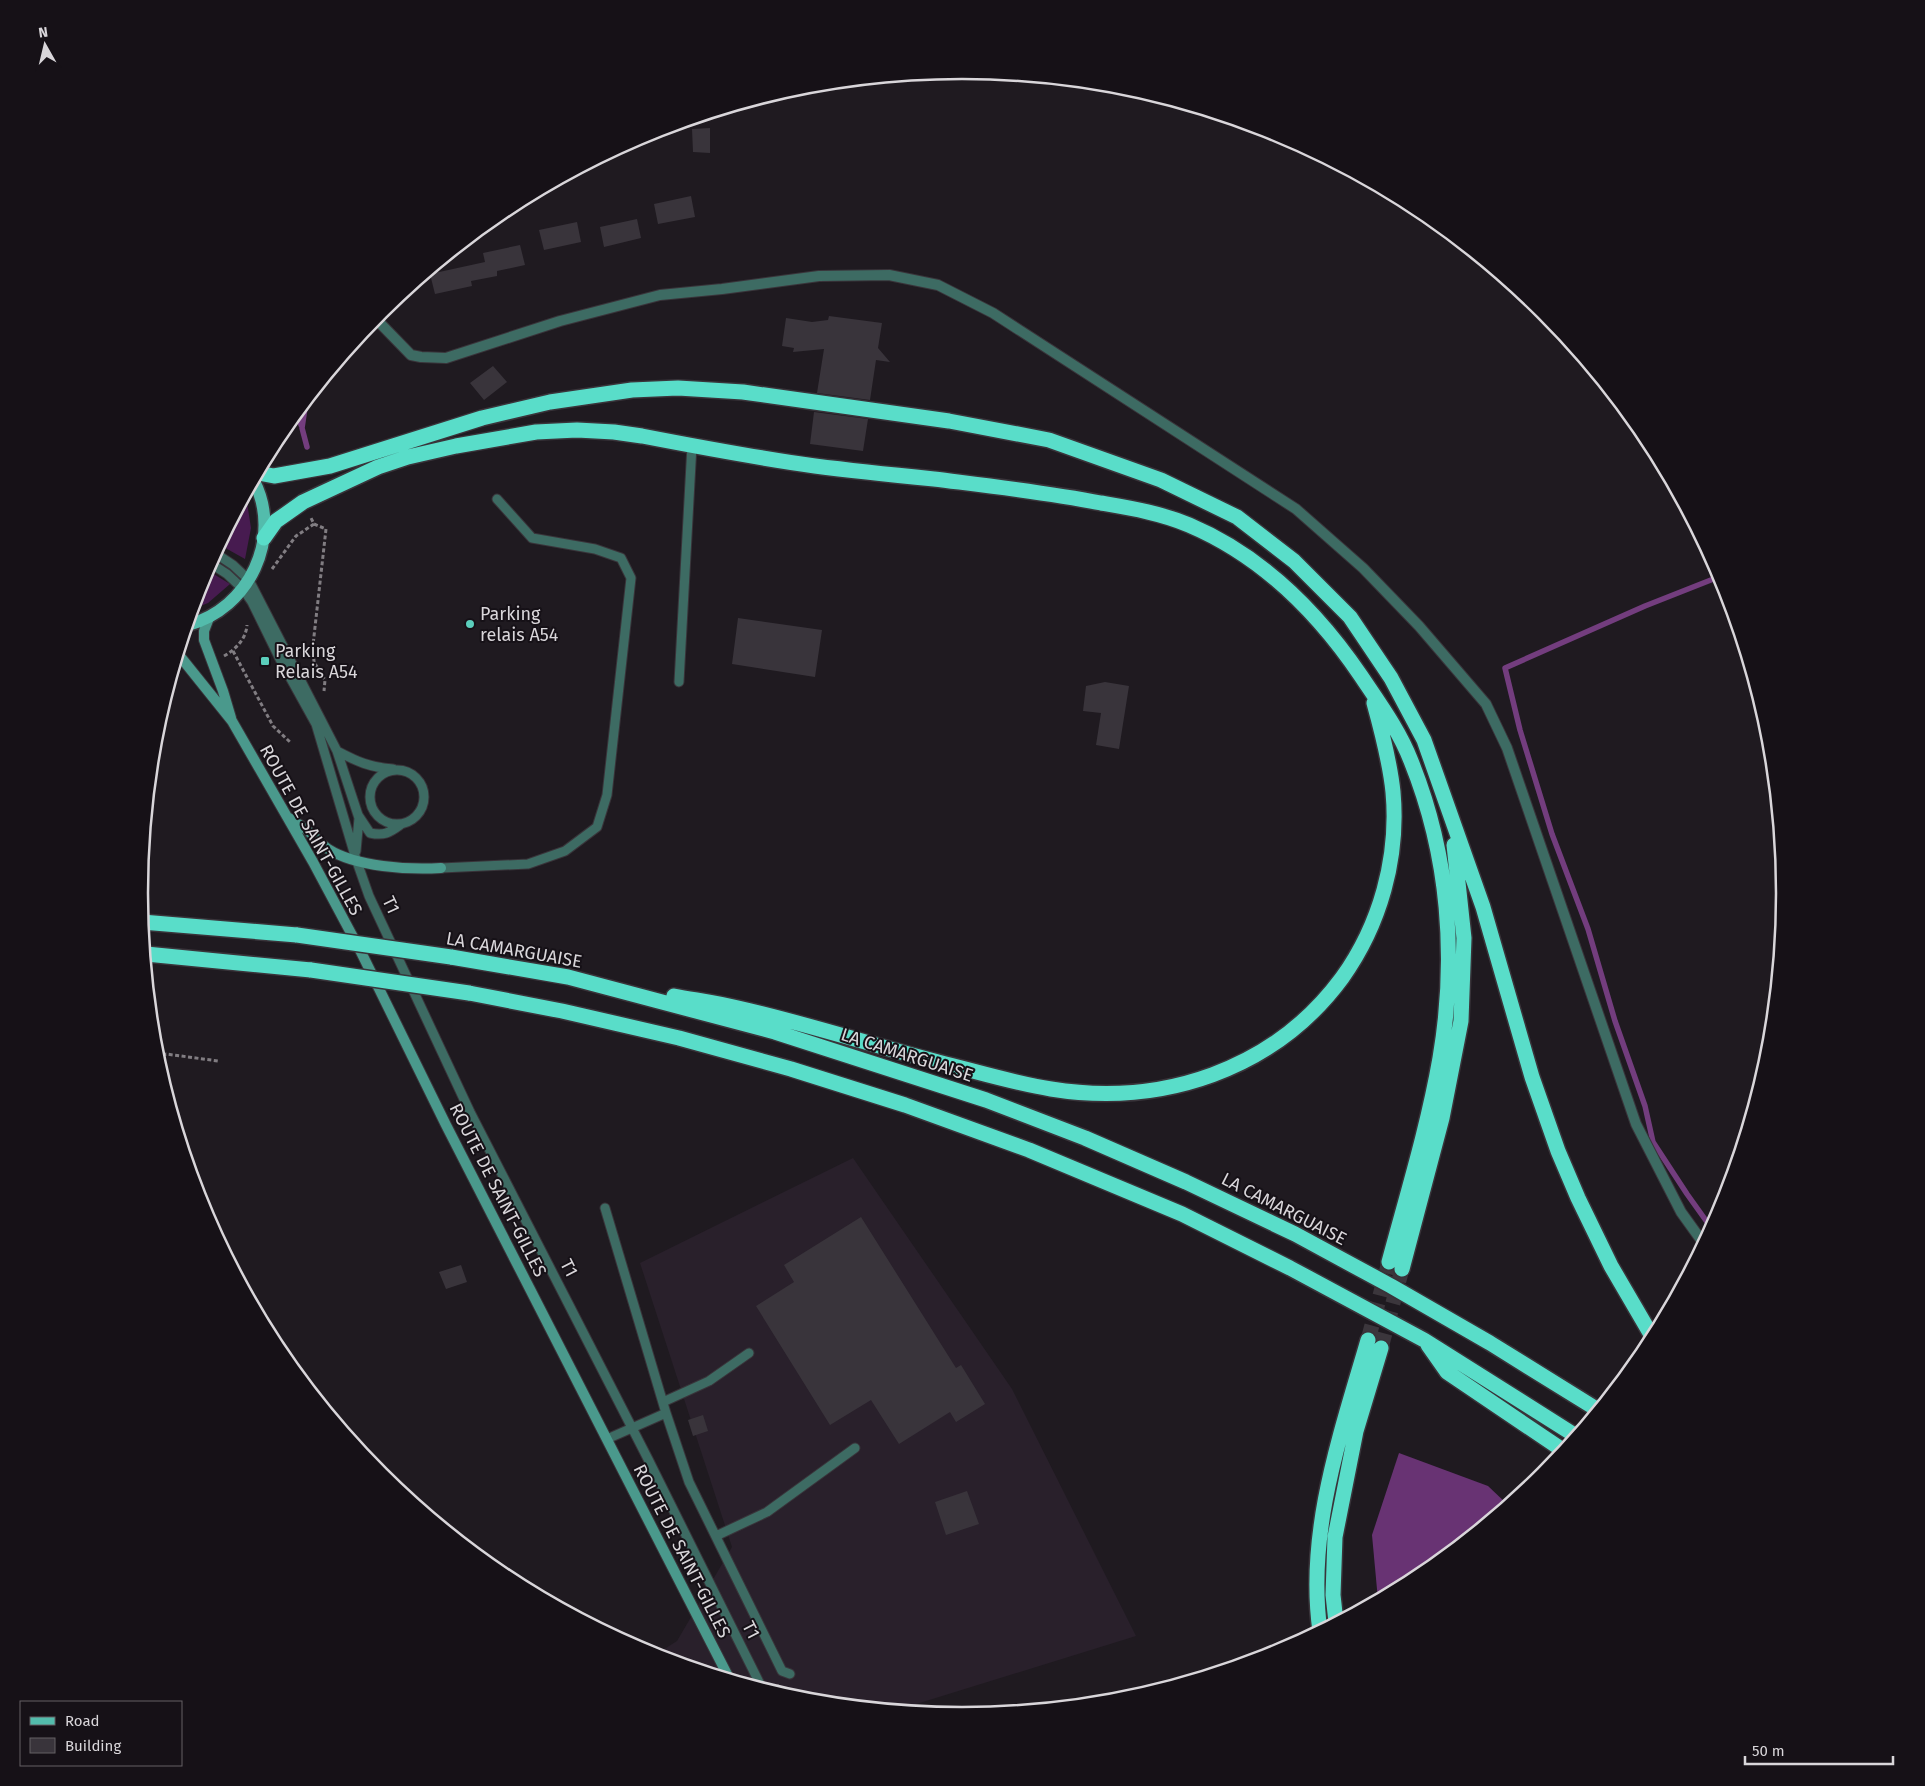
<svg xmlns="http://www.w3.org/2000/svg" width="1925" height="1786" viewBox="0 0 1925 1786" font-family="'Fira Sans',sans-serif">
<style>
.built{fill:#29202b}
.green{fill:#471b50}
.forest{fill:#683373}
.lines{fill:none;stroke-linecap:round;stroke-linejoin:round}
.stream{stroke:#733d7e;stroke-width:5.5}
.building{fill:#39343b}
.motorway-tunnel{stroke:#3b363c;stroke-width:15;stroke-dasharray:15 8;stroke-linecap:butt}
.service-casing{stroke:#39343a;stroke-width:11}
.minor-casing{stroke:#39343a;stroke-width:12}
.secondary-casing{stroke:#39343a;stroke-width:12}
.primary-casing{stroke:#39343a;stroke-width:15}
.motorway-casing{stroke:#39343a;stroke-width:18}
.path{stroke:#817d82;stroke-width:3;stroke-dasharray:4 2.5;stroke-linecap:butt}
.service{stroke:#3d6b63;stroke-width:9}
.minor{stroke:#3d6b63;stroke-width:10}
.secondary{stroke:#4a998c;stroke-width:10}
.primary{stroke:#53bcac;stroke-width:12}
.motorway{stroke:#59ddc9;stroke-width:15}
.motorway-bridge-casing{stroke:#39343a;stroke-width:18;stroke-linecap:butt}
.motorway-bridge{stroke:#59ddc9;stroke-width:15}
.poi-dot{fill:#5bcebc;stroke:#161117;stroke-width:2}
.labels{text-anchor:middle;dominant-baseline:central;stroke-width:4;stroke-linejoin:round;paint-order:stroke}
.poi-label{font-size:18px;fill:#d9d6da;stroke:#161117;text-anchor:start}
.street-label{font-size:18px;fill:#d9d6da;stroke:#161117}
.rim{fill:none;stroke:#d9d6da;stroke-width:2.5}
</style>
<rect width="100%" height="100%" fill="#1f1a20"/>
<path class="built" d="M853 1158 1012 1389 1136 1636 897 1710 802 1700 655 1655 677 1641 732 1547 640 1263Z"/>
<path class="green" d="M246 496 251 528 245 559 220 545Z
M207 570 230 584 208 603 193 609 202 578Z"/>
<path class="forest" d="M1399 1453 1488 1486 1508 1505 1419 1577 1378 1600 1372 1535Z"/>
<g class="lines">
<path class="stream" d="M306 401 302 428 307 447
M298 412 301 425
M1712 1229 1687 1194 1653 1142 1645 1106 1615 1021 1588 929 1552 834 1520 730 1505 668 1645 606 1721 576"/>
</g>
<path class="building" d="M710 128V153L693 152 692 129Z
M691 196 695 217 658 224 654 204Z
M637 219 641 238 604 247 600 227Z
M577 222 581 242 544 250 539 230Z
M520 245 525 265 497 271V276L471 281 472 286 435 294 430 274 485 262 483 253Z
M829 316 882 323 878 348 890 362 876 360 870 400 817 393 824 349 793 352 794 348 782 346 786 318 812 322 828 320Z
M493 366 507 382 484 400 470 383Z
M814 412 868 419 863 451 810 444Z
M738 618 822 630 815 677 732 664Z
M1105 682 1129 686 1119 749 1096 745 1101 713 1083 711 1086 686Z
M861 1217 956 1368 961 1365 985 1404 956 1422 950 1412 899 1444 871 1400 830 1425 756 1306 794 1282 784 1265Z
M461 1265 467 1282 446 1289 439 1272Z
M703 1415 708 1431 693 1436 688 1420Z
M967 1491 979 1524 946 1535 935 1502Z"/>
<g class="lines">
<path class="motorway-tunnel" d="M1368 1340 1389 1262
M1381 1348 1402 1269"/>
<defs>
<path id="service" d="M215 553 233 565 249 580 337 751 359 818 356 851
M210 563 227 574 243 589 252 602 280 659 316 724 356 859 369 896 470 1112 648 1459 762 1688
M679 682 692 445
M337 751C358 762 369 767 393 769
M370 797a27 27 0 1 1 54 0a27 27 0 1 1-54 0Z
M358 815 370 833C384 836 389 833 400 825
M441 868 528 864 565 851 597 827 607 795 631 578 621 558 595 549 532 538 497 499
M605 1208 666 1413 607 1439
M663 1402 709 1381 749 1353
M666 1413 689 1482 782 1671 790 1674
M716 1536 767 1512 855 1448"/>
<path id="minor" d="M375 318 411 355 421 357 446 358 560 321 660 295 722 289 819 276 889 275 938 285 993 313 1296 509 1363 568 1419 626 1486 704 1507 748 1636 1124 1681 1212 1704 1244"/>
<path id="secondary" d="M209 618 204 631V640L223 691 231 718
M179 655 232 721 313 862 360 950 446 1125 729 1678
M289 818C295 822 302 826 308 831 315 837 321 844 328 849 356 867 409 870 441 868"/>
<path id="primary" d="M188 625C249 609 283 538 254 481"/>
<path id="motorway" d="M258 473 274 476 330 466 482 418 550 402 632 390 678 388 743 392 949 421 1049 440 1161 480 1237 517 1294 561 1350 617 1391 678 1424 740 1483 907 1532 1077 1558 1151 1578 1198 1611 1266 1653 1338
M264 538 276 521 303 502 378 467 408 457 456 446 536 432 577 430 614 432 642 436C699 447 757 458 815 466 855 471 894 475 934 479 990 486 1045 492 1101 503 1130 508 1161 513 1189 525 1262 556 1317 611 1361 676 1379 703 1399 730 1411 761 1449 855 1457 958 1440 1058 1428 1127 1407 1195 1389 1262
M142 922 297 935
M146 954 311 970
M451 957 568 977 775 1032 986 1100 1085 1138 1186 1182 1295 1234 1391 1286 1490 1343 1598 1410
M469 993 562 1011 679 1038 791 1069 905 1105 1029 1150 1182 1214 1290 1268 1424 1340 1576 1436
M674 996C695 1000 717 1003 738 1008 805 1023 871 1045 938 1062 975 1071 1013 1083 1051 1089 1162 1107 1274 1070 1342 978 1380 925 1399 858 1393 792 1390 762 1382 732 1374 703
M1402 1269 1442 1118 1461 1021 1464 938 1454 845
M1428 1345 1447 1372 1564 1451
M1336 1622 1333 1595 1335 1537 1356 1431 1381 1348
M1320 1631C1306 1532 1341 1433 1368 1340"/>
</defs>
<use href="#service" class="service-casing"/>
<use href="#minor" class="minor-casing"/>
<use href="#secondary" class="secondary-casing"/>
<use href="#primary" class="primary-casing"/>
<use href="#motorway" class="motorway-casing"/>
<path class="path" d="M314 524 326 529 313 645 314 662 325 680 324 691
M272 569 296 536 314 524 310 516
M233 651 273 726 290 742
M224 656C236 649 246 639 247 625
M157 1059 166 1054 218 1061
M777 1685 782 1694"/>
<use href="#service" class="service"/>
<use href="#minor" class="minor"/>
<use href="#secondary" class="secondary"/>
<use href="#primary" class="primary"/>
<use href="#motorway" class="motorway"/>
<defs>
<path id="motorway-bridge" d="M297 935 451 957
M311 970 469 993"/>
</defs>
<use href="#motorway-bridge" class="motorway-bridge-casing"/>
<use href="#motorway-bridge" class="motorway-bridge"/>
</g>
<g class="poi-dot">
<circle cx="470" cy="624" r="5"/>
<rect x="260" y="656" width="10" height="10" rx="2.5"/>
</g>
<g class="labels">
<g class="poi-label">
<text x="480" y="614">Parking<tspan x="480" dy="21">relais A54</tspan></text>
<text x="275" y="651">Parking<tspan x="275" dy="21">Relais A54</tspan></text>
</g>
<g class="street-label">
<text transform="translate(311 830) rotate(61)">ROUTE DE SAINT-GILLES</text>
<text transform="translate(391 905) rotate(65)">T1</text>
<text transform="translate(514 950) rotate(10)">LA CAMARGUAISE</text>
<text transform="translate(907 1055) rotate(18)">LA CAMARGUAISE</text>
<text transform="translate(498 1190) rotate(63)">ROUTE DE SAINT-GILLES</text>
<text transform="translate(1284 1209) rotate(27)">LA CAMARGUAISE</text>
<text transform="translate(569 1268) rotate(63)">T1</text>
<text transform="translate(682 1551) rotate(63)">ROUTE DE SAINT-GILLES</text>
<text transform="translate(751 1630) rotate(63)">T1</text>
</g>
</g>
<path d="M0 0H1925V1786H0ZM148 893a814 814 0 1 1 1628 0a814 814 0 1 1-1628 0Z" fill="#161117" fill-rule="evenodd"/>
<path class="rim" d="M148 893a814 814 0 1 1 1628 0a814 814 0 1 1-1628 0Z"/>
<rect x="20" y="1701" width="162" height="65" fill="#161117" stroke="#646065"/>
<rect x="30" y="1717" width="25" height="8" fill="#53bcac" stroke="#646065"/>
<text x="65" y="1726" font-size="15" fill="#d9d6da">Road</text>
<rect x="30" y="1738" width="25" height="15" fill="#39343b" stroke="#646065"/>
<text x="65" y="1751" font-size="15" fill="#d9d6da">Building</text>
<g transform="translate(45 45) rotate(352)" stroke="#161117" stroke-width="4" paint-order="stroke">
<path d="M0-4L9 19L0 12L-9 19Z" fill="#d9d6da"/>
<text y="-8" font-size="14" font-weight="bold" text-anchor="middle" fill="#d9d6da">N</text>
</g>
<path d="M1745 1756v8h148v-8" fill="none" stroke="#d9d6da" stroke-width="2.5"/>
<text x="1752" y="1756" font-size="15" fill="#d9d6da" stroke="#161117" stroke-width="4" paint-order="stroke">50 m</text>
</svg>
